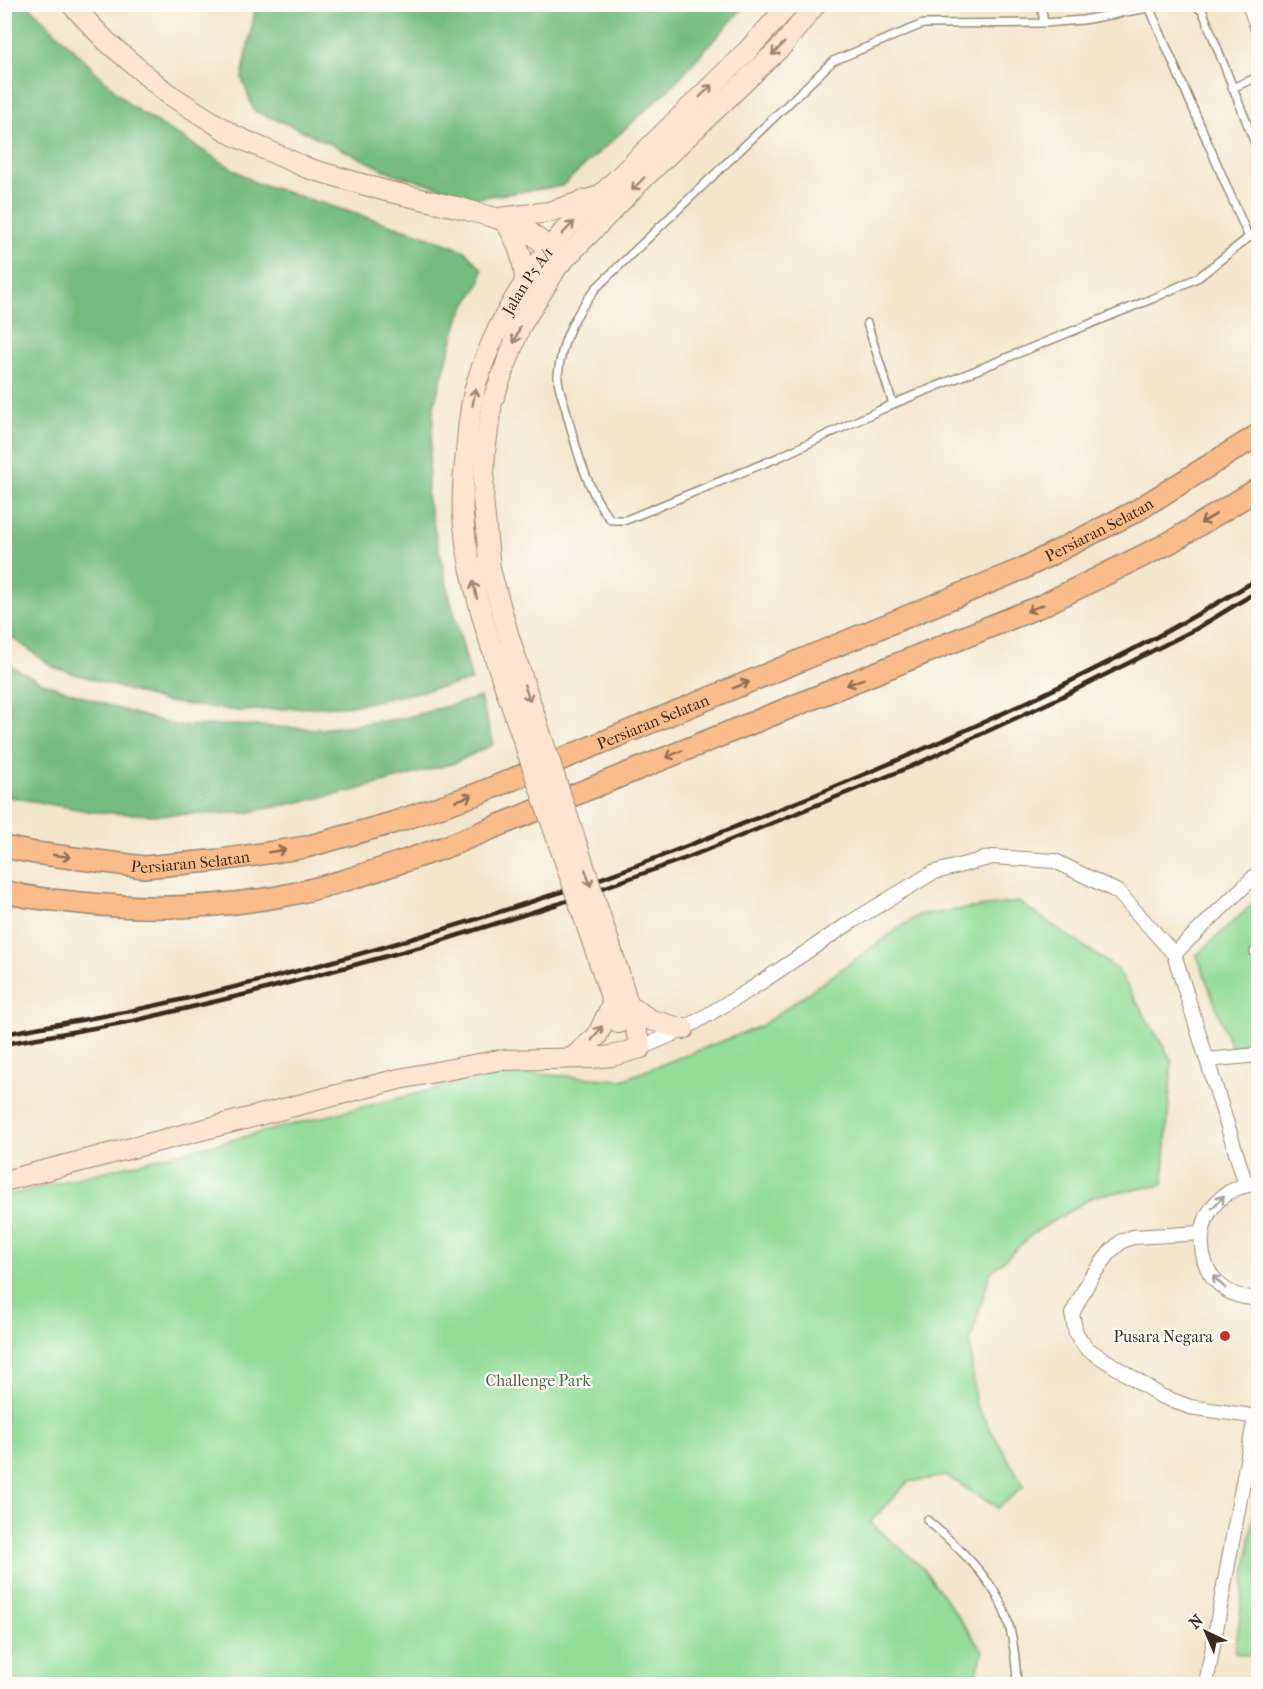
<svg xmlns="http://www.w3.org/2000/svg" width="1263" height="1689" viewBox="0 0 1263 1689" font-family="'IM FELL French Canon',serif">
<style>
.green{fill:#92dc98;stroke:#66835b;stroke-width:1.5}
.forest{fill:#75bc80;stroke:#58734f;stroke-width:1.5}
.lines{fill:none;stroke-linecap:round;stroke-linejoin:round}
.lane-casing{stroke:#978875;stroke-width:10}
.street-casing{stroke:#978875;stroke-width:16}
.secondary-casing{stroke:#978875;stroke-width:22}
.primary-casing{stroke:#978875;stroke-width:24}
.lane{stroke:#fff;stroke-width:7}
.street{stroke:#fff;stroke-width:14}
.secondary{stroke:#fde4d0;stroke-width:20}
.primary{stroke:#f9bc8a;stroke-width:21}
.rail{stroke:#3b2a1e;stroke-width:4.5}
.secondary-bridge-casing{stroke:#978875;stroke-width:22;stroke-linecap:butt}
.secondary-bridge{stroke:#fde4d0;stroke-width:20}
.oneway{stroke:#9c8777}
.oneway2{stroke:#906c4f}
.oneway3{stroke:#a79f9a}
.poi-dot{fill:#c8321e;stroke:#fdfcf7;stroke-width:2}
.labels{text-anchor:middle;dominant-baseline:central;stroke-width:4.5;stroke-linejoin:round;paint-order:stroke}
.street-label{font-size:16px;fill:#3b2a1e;stroke:#fdfcf7}
.poi-label{font-size:16px;fill:#3b2a1e;stroke:#fdfcf7;text-anchor:end}
.park-label{font-size:16px;fill:#555f43;stroke:#fdfcf7}
</style>
<rect width="100%" height="100%" fill="#fdfcf7"/>
<filter id="ink" filterUnits="userSpaceOnUse"><feTurbulence type="fractalNoise" baseFrequency=".0167" numOctaves="2"/><feDisplacementMap in="SourceGraphic" scale="12" xChannelSelector="R" yChannelSelector="G"/><feConvolveMatrix kernelMatrix="1 2 1 2 8 2 1 2 1" color-interpolation-filters="sRGB"/></filter>
<filter id="wash" filterUnits="userSpaceOnUse"><feTurbulence type="fractalNoise" baseFrequency=".008" numOctaves="4" result="noise"/><feDisplacementMap in="SourceGraphic" scale="24" xChannelSelector="R" yChannelSelector="G"/><feGaussianBlur stdDeviation="1.35" result="paint"/><feColorMatrix in="noise" values="0 0 0 0 0 0 0 0 0 0 0 0 0 0 0 0 0 1.4 0 .05"/><feComposite in="paint" operator="in"/></filter>
<g filter="url(#wash)">
<rect width="100%" height="100%" fill="#f3e5cc"/>
<path class="green" d="M1258 899V1044L1250 1043 1231 1047 1197 955Z
M1019 902 1117 969 1172 1061 1163 1185 1094 1196 1035 1232 990 1273 970 1342 975 1403 1024 1486 998 1508 947 1476 908 1482 870 1522 923 1568 983 1651 974 1684H5V1196L504 1072 622 1080 761 1026 918 915Z
M1258 1479V1657L1235 1653Z"/>
<path class="forest" d="M27 4 132 107 254 182 424 235 465 251 482 269 481 281 460 315 434 405 427 496 450 598 472 681 356 705 240 711 166 702 53 667 5 632 4 5Z
M256 5V4L746 5 668 90 562 186 476 198 392 173 299 129 254 111 242 78Z
M5 663 41 682 122 710 178 726 235 725 321 729 404 718 480 697 494 744 454 763 349 792 245 813 151 815 93 812 5 796Z"/>
</g>
<g filter="url(#ink)">
<g class="lines">
<defs>
<path id="lane" d="M1041 4 1044 23
M1169 4 1083 20 1044 23 923 24 833 61 596 288C574 316 562 338 558 375 557 384 562 396 565 406 574 441 587 493 611 520H626L777 458 893 404 1154 298 1199 277 1258 230
M1194 4 1203 12 1258 151
M1150 9 1249 238
M1232 88 1258 77
M867 323 893 404
M1254 952H1258
M927 1520C956 1545 994 1579 1006 1616 1014 1638 1016 1661 1017 1684"/>
<path id="street" d="M1249 4 1258 30
M1174 954 1258 873
M641 1048 684 1029 751 989 851 922 932 873 992 857 1055 861 1118 892 1174 954 1246 1185
M1207 1060 1258 1055
M1258 1184C1181 1188 1185 1300 1258 1298
M1202 1233 1133 1237 1122 1241 1111 1251 1091 1277 1072 1314 1076 1333 1086 1348 1161 1396 1190 1407 1258 1417
M1206 1684 1255 1417"/>
<g id="secondary">
<path d="M71 4 106 41 167 93 233 135 307 168 386 191 456 207 496 218 527 230 560 257"/>
<path d="M499 218 549 212 596 197"/>
<path d="M505 221C517 241 524 258 525 281"/>
<path d="M509 637 490 569 483 498 485 451 492 402 520 327 558 266 644 178 784 44 816 4"/>
<path id="s1" d="M491 646C479 606 468 567 464 526 461 502 463 477 466 453 468 430 470 403 477 381 495 325 525 276 563 232L748 50 790 4"/>
<path d="M604 976 619 1023"/>
<path d="M628 1005 651 1020 684 1029"/>
<path d="M572 1058 597 1036 613 1002"/>
<path d="M4 1181 399 1079 499 1060 592 1058 612 1056 641 1048 619 973"/>
</g>
<g id="primary">
<path id="s2" d="M4 847 35 853 144 867 221 860 306 847 392 823 477 794 1022 569 1136 511 1258 435"/>
<path d="M4 891C29 899 55 900 81 903 145 910 213 908 277 897 333 887 388 866 443 848L1041 606 1169 543 1258 489"/>
</g>
</defs>
<use href="#lane" class="lane-casing"/>
<use href="#street" class="street-casing"/>
<use href="#secondary" class="secondary-casing"/>
<use href="#primary" class="primary-casing"/>
<use href="#lane" class="lane"/>
<use href="#street" class="street"/>
<use href="#secondary" class="secondary"/>
<use href="#primary" class="primary"/>
<path class="rail" d="M4 1034C46 1026 89 1019 130 1011 273 981 414 940 552 895 642 866 729 829 817 794 968 732 1118 664 1258 579
M4 1044 133 1021 251 993 424 946 558 904 689 857 910 767 1055 700 1196 629 1258 591"/>
<defs>
<path id="secondary-bridge" d="M509 637 619 973
M491 646 604 976"/>
</defs>
<use href="#secondary-bridge" class="secondary-bridge-casing"/>
<use href="#secondary-bridge" class="secondary-bridge"/>
</g>
<defs><path id="oneway-shaft" d="M-6 0H5M1.5-3L5.5 0L1.5 3" fill="none" stroke-width="1.6" stroke-linecap="round" stroke-linejoin="round" transform="scale(1.5)"/></defs>
<g class="oneway">
<use href="#oneway-shaft" transform="translate(778 49) rotate(135)"/>
<use href="#oneway-shaft" transform="translate(706 91) rotate(-44)"/>
<use href="#oneway-shaft" transform="translate(638 184) rotate(134)"/>
<use href="#oneway-shaft" transform="translate(568 228) rotate(-46)"/>
<use href="#oneway-shaft" transform="translate(517 335) rotate(111)"/>
<use href="#oneway-shaft" transform="translate(474 397) rotate(-81)"/>
<use href="#oneway-shaft" transform="translate(475 590) rotate(-103)"/>
<use href="#oneway-shaft" transform="translate(527 693) rotate(72)"/>
<use href="#oneway-shaft" transform="translate(588 878) rotate(72)"/>
<use href="#oneway-shaft" transform="translate(597 1033) rotate(-54)"/>
</g>
<g class="oneway2">
<use href="#oneway-shaft" transform="translate(1208 519) rotate(149)"/>
<use href="#oneway-shaft" transform="translate(1035 608) rotate(157)"/>
<use href="#oneway-shaft" transform="translate(855 682) rotate(158)"/>
<use href="#oneway-shaft" transform="translate(741 685) rotate(-22)"/>
<use href="#oneway-shaft" transform="translate(674 754) rotate(158)"/>
<use href="#oneway-shaft" transform="translate(464 798) rotate(-19)"/>
<use href="#oneway-shaft" transform="translate(277 851) rotate(-8)"/>
<use href="#oneway-shaft" transform="translate(62 856) rotate(7)"/>
</g>
<g class="oneway3">
<use href="#oneway-shaft" transform="translate(1218 1202) rotate(-46)"/>
<use href="#oneway-shaft" transform="translate(1219 1282) rotate(-136)"/>
</g>
</g>
<circle class="poi-dot" cx="1225" cy="1336" r="6"/>
<g class="labels">
<g class="street-label">
<text stroke="none"><textPath href="#s1" startOffset="382">Jalan P5 A/1</textPath></text>
<text stroke="none"><textPath href="#s2" startOffset="1160">Persiaran Selatan</textPath></text>
<text stroke="none"><textPath href="#s2" startOffset="674">Persiaran Selatan</textPath></text>
<text stroke="none"><textPath href="#s2" startOffset="188">Persiaran Selatan</textPath></text>
</g>
<g class="poi-label">
<text x="1213" y="1336">Pusara Negara</text>
</g>
<g class="park-label">
<text x="538" y="1380">Challenge Park</text>
</g>
</g>
<rect width="1263" height="1689" fill="none" stroke="#fdfcf7" stroke-width="24"/>
<g transform="translate(1206 1632) rotate(316)" stroke="#fdfcf7" stroke-width="4.5" paint-order="stroke">
<path d="M0-4.5L10 22L0 15L-10 22Z" fill="#3b2a1e"/>
<text y="-9" font-size="16" font-weight="bold" text-anchor="middle" fill="#3b2a1e">N</text>
</g>
</svg>
